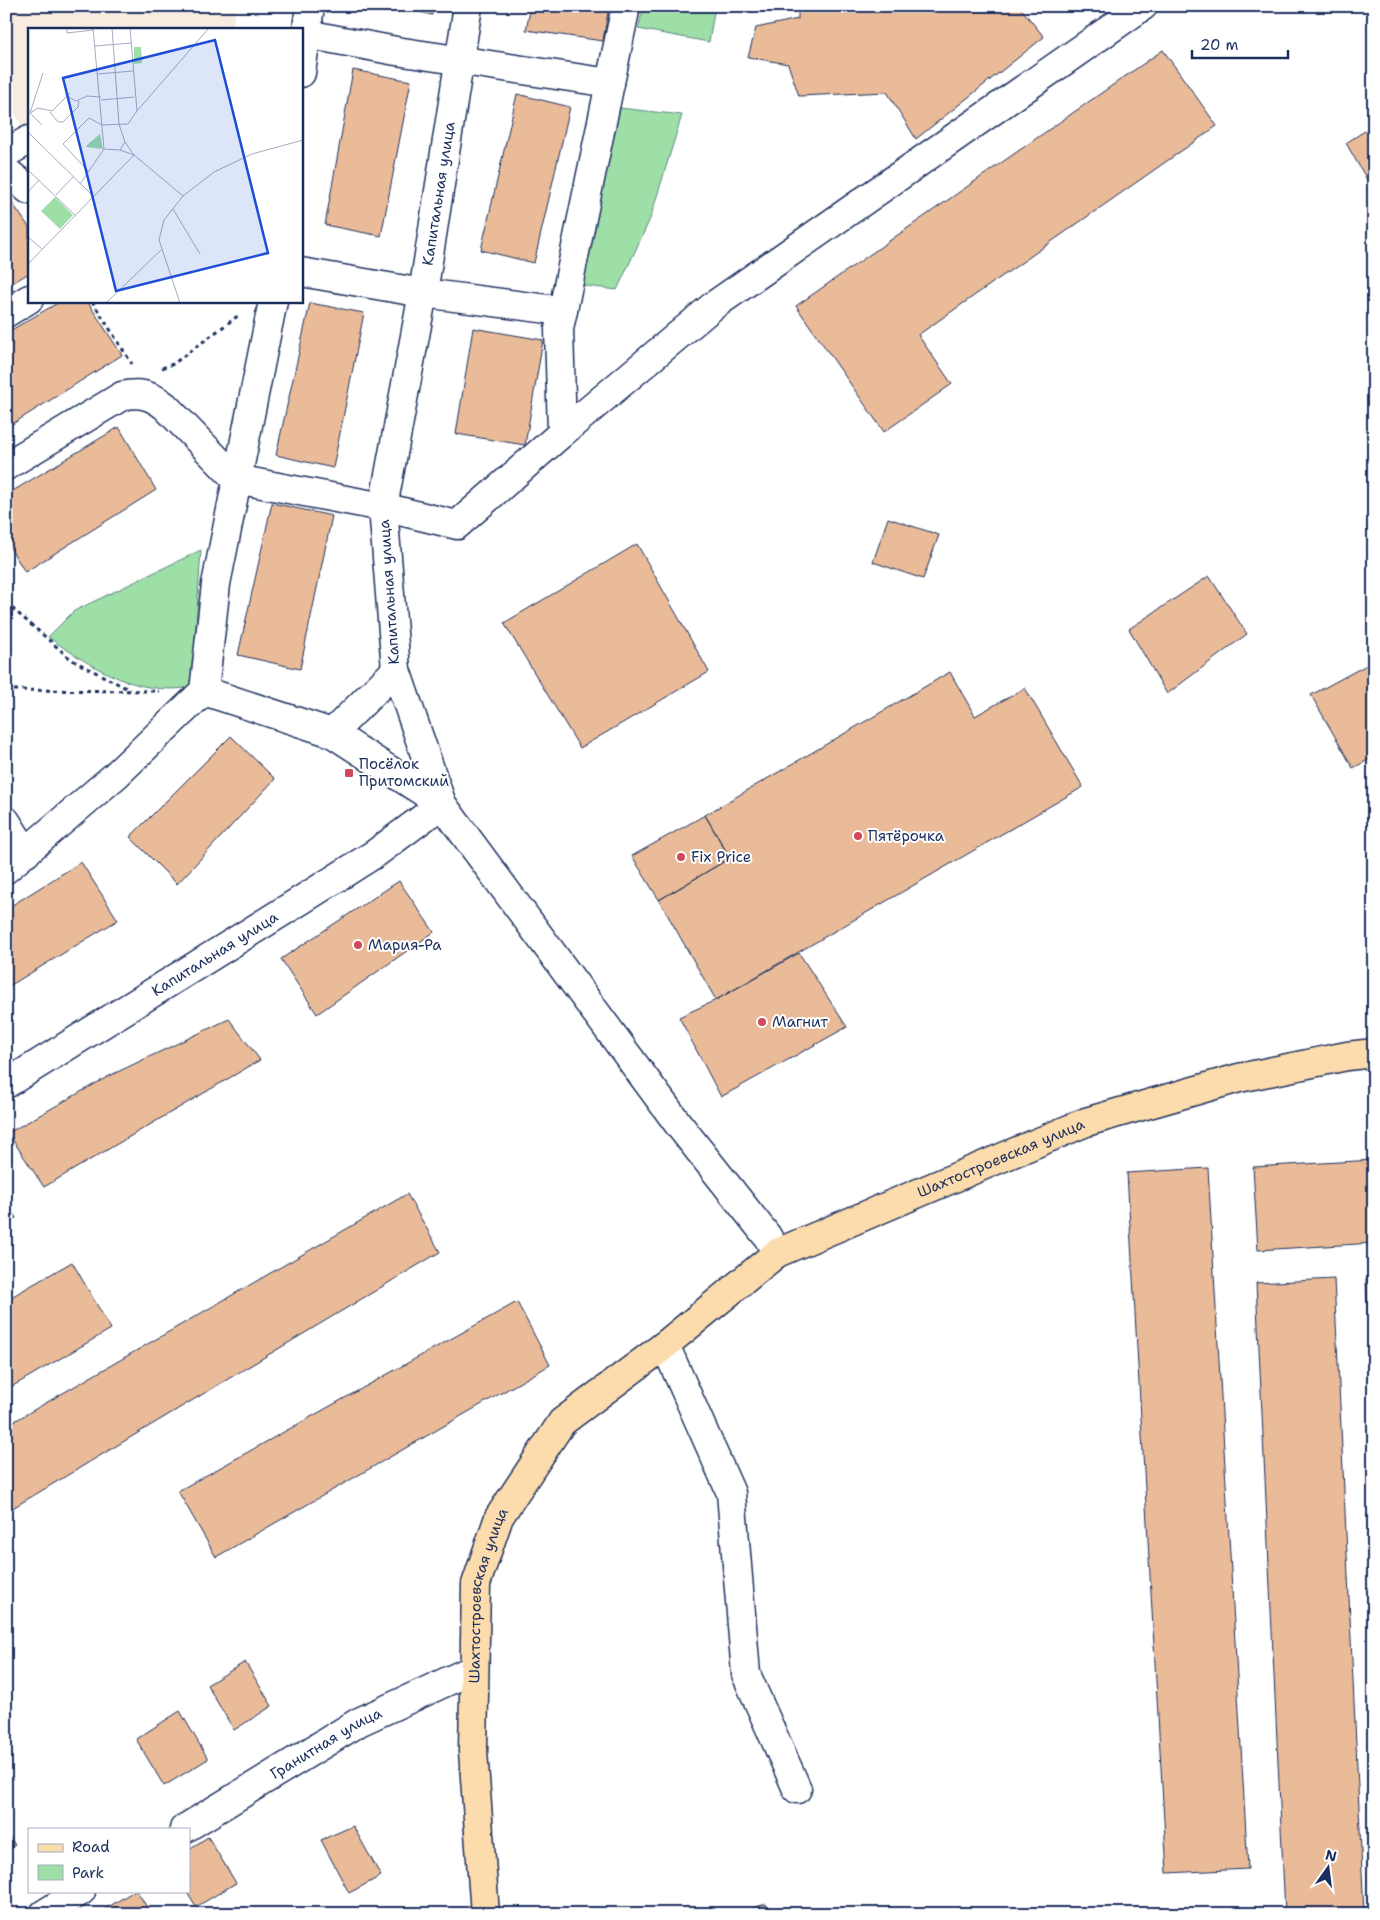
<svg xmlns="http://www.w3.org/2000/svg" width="1380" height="1920" viewBox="0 0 1380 1920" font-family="'Shantell Sans',sans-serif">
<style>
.built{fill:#f8ebe0}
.green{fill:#9edea7;stroke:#5c8682}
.building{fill:#e9bb99;stroke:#1b2f5e}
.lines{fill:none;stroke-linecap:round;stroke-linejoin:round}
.minor-casing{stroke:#1b2f5e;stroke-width:31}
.major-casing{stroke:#1b2f5e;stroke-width:31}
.path{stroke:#1b2f5e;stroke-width:3;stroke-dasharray:4 4;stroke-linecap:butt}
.minor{stroke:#fff;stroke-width:28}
.major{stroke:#fcdcac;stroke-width:28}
.poi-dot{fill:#d1495b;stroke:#fff;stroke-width:2}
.labels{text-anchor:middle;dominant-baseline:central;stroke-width:4;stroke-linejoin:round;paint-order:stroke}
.street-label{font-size:15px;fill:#1b2f5e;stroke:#fff}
.poi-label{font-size:15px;fill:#1b2f5e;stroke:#fff;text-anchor:start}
.inset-road{fill:none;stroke:#a4acbf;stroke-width:1}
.view{fill:#1d4ed8;fill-opacity:0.15;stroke:#1d4ed8;stroke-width:2.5}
.inset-edge{fill:none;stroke:#1b2f5e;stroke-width:2.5}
</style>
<rect width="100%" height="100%" fill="#fff"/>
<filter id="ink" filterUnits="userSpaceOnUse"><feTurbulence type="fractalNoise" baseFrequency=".02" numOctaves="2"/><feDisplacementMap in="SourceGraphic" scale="10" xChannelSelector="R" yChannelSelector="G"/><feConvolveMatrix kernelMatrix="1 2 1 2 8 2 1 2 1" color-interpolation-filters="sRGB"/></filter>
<g filter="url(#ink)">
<path class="built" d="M6 6H236L232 29H29V131L26 132 6 99Z"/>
<path class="green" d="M644 6H715L709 42 638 29Z
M620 108 682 115 650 219 617 290 579 285Z
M201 550 192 687C136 697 92 667 48 637L74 611Z"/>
<path class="building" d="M393 6H433L432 15Z
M531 6H609L603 41 526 30Z
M798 6H1019L1044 37 916 139 887 92 799 96 788 64 748 57 756 28 798 19Z
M1163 50 1217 126 918 335 952 384 884 432 796 306Z
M353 70 411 81 381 236 325 225Z
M517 94 570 107 534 263 481 250Z
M1374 125V192L1346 143Z
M6 194 29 227V273L6 287Z
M61 301H87L122 355 6 428V333Z
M310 303 364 313 333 468 276 455Z
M473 328 543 340 525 445 456 434Z
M119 427 156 490 25 572 6 541V495Z
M272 503 332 516 300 669 238 655Z
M888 518 939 535 923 579 873 562Z
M637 544 709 672 580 748 504 623Z
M1209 576 1247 634 1167 694 1129 629Z
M1374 661V757L1353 768 1311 695Z
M950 672 975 716 1025 688 1083 787 716 1000 659 900 730 858 705 815Z
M231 736 275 779 177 884 130 837Z
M705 815 730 858 659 900 632 856Z
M81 862 118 920 6 988V909Z
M399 881 434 932 317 1014 281 959Z
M799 953 847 1027 721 1097 679 1017 716 1000Z
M229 1019 260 1060 44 1187 8 1133 109 1076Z
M1374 1160V1243L1258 1250 1253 1167Z
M1208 1168 1248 1869 1167 1873 1127 1173Z
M407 1194 440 1252 6 1512V1426Z
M6 1201 16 1218 6 1224Z
M72 1262 111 1329 6 1390V1300Z
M1374 1278V1431L1366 1279Z
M1334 1279 1364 1914H1285L1256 1283Z
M517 1302 550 1365 216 1557 178 1491Z
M245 1662 272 1706 234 1730 207 1685Z
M180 1711 208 1759 164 1786 136 1739Z
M353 1826 381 1876 349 1893 321 1840Z
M6 1831 15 1845 6 1851Z
M208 1837 236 1883 196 1907 186 1891H189V1849Z
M134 1891H137L151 1914H97Z
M766 1904 769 1914H731Z
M913 1909 914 1914H876Z"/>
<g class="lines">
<defs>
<g id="minor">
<path d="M306 34 396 51 610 83"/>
<path d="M301 73 310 6"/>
<path d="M6 153 29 140"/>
<path d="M6 171 29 190"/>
<path d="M301 272 423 293 563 311"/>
<path d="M6 313 29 299"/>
<path d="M562 433 713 306 1143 6"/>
<path d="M6 466 122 396C140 392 151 395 165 406L236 479 383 507 457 525 562 433 559 329 626 6"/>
<path d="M396 670 442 804 679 1125 767 1236 777 1253"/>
<path d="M204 691 332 733"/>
<path d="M6 821 26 853"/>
<path d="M6 869 116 775 204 691 216 584 273 301"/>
<path id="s1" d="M6 1084 319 889 376 853 442 804 332 733 396 670 383 507 423 293 468 6"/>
<path d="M665 1345 731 1493 746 1674 797 1789"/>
<path id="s2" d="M184 1829 359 1722 474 1669"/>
<path d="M44 1914 81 1891"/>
</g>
<g id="major">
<path id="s3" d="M485 1914 473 1751 476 1584 499 1517 562 1422 665 1345 777 1253 1086 1122 1239 1078 1347 1056 1374 1053"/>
</g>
</defs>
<use href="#minor" class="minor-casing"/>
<use href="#major" class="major-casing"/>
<path class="path" d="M92 301 132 364
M162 368 173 364 239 315
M6 603 72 660 130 690
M6 690 159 691"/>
<use href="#minor" class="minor"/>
<use href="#major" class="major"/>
</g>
</g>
<g class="poi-dot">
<rect x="344" y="768" width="10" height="10" rx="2.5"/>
<circle cx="858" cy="836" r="5"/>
<circle cx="681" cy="857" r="5"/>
<circle cx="358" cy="945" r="5"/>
<circle cx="762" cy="1022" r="5"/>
</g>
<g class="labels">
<g class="street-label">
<text stroke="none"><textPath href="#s1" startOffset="1221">Капитальная улица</textPath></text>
<text transform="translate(389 592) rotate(-94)">Капитальная улица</text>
<text stroke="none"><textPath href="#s1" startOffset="246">Капитальная улица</textPath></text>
<text stroke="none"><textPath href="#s3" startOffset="1032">Шахтостроевская улица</textPath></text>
<text stroke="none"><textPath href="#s3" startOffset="321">Шахтостроевская улица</textPath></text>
<text stroke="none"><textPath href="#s2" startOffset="166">Гранитная улица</textPath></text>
</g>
<g class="poi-label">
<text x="359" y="764">Посёлок<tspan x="359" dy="17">Притомский</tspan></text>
<text x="868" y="836">Пятёрочка</text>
<text x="691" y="857">Fix Price</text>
<text x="368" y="945">Мария-Ра</text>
<text x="772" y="1022">Магнит</text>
</g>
</g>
<g transform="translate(28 28)">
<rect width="275" height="275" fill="#fff"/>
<path d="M106 19H113L114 35 106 36ZM72 106 75 121 58 119 60 116ZM27 169 45 187 32 201 13 183Z" fill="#9edea7"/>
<path class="inset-road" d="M39 0V5L65 2M67 18 103 15M69 46 105 43M38 68 48 73 59 68 73 69M73 72 106 69M109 83 181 0M22 84 30 94H35L50 79 51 73M2 85 10 80 24 83 42 65M14 97 2 85 15 45M0 104 66 169M97 114 106 127 155 168M76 121 92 122M0 142 48 188M61 144 35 116 61 90 74 97 100 96 109 83 102 0M52 156 76 121 65 0M0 164 11 152M28 167 45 149M145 181 172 226M0 209 14 221M0 236 106 127 92 122 97 114 91 96 84 0M78 275 133 222M152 275 131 212 136 192 155 168 186 144 224 126 275 112"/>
<path class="view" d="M187 12 240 225 88 263 35 50Z"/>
<rect width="275" height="275" class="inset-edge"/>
</g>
<rect width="1380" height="1920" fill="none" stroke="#fff" stroke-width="25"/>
<rect x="12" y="12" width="1355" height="1895" fill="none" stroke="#1b2f5e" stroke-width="2" filter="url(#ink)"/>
<rect x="28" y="1828" width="162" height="65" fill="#ffffff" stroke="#a4acbf"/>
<rect x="38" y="1844" width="25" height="8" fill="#fcdcac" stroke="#a4acbf"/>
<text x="72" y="1852" font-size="15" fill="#1b2f5e">Road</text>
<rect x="38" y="1865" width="25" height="15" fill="#9edea7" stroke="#a4acbf"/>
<text x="72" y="1878" font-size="15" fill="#1b2f5e">Park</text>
<g transform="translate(1328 1868) rotate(14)" stroke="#ffffff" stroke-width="4" paint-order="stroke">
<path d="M0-4L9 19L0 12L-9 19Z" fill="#1b2f5e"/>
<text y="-8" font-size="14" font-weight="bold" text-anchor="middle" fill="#1b2f5e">N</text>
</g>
<path d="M1192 50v8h96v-8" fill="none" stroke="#1b2f5e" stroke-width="2.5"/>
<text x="1200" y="50" font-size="15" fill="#1b2f5e" stroke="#ffffff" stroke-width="4" paint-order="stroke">20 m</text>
</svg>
